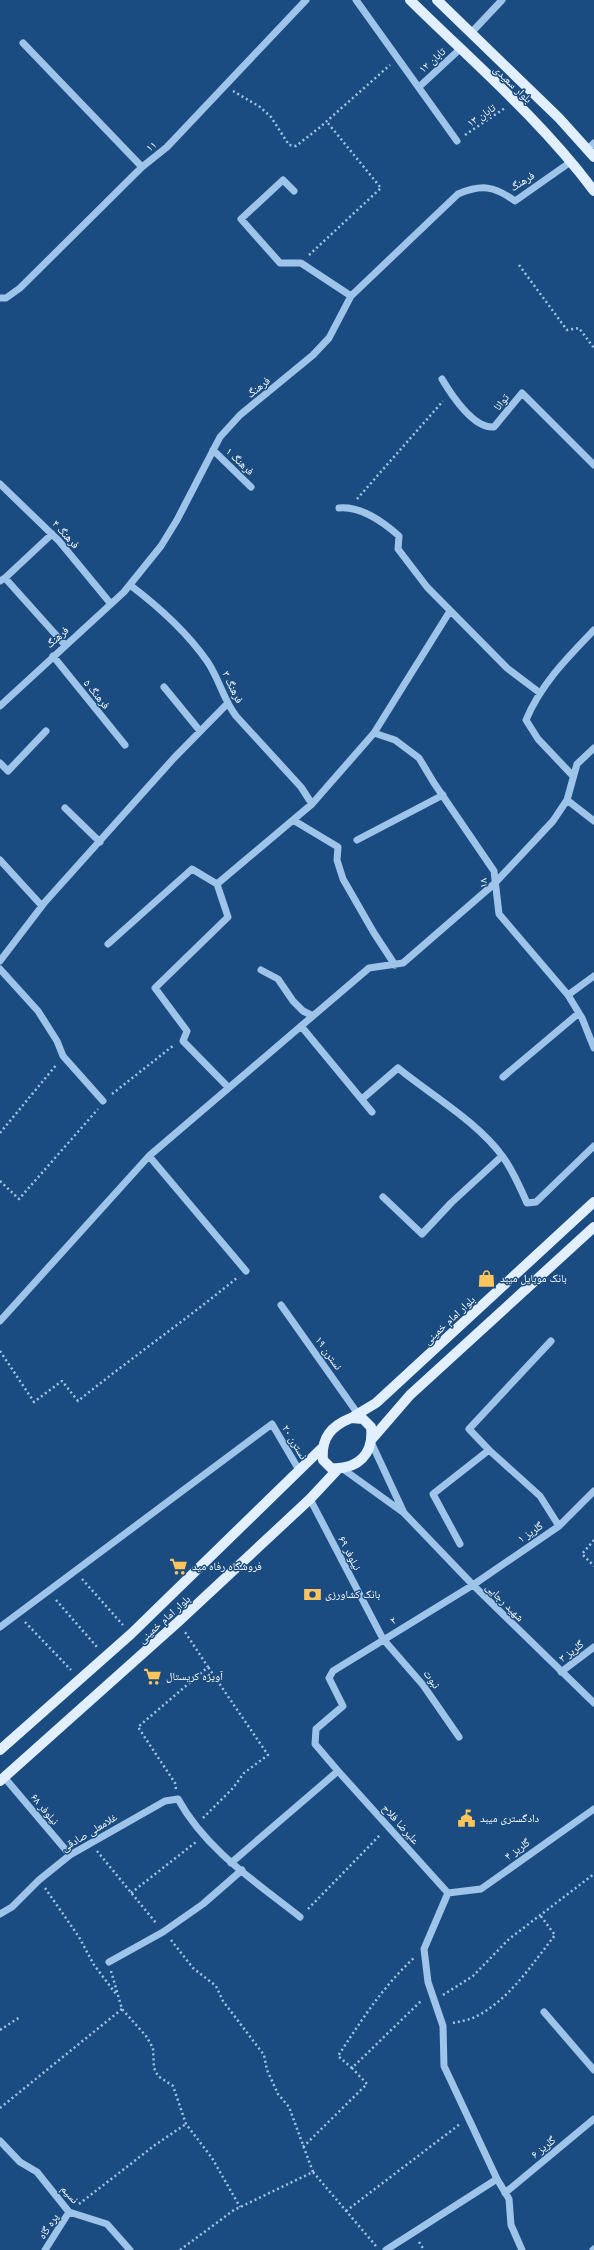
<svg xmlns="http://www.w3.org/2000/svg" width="594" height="2250" viewBox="0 0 594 2250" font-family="'DM Sans','Noto Naskh Arabic',sans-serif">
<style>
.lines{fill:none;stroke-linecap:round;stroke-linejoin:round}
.path{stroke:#9fc4ea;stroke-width:2.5;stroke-dasharray:2 3;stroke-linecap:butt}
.minor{stroke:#9fc4ea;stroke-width:7}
.major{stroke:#e2effe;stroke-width:10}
.labels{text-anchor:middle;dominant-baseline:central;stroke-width:3;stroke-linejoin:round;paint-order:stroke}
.street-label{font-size:11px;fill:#fff;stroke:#1b4c81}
.poi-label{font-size:11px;fill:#fff;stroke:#1b4c81;text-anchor:start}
</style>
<rect width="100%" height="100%" fill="#1b4c81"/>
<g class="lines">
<path class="path" d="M233 91 260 107 271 117 289 145 296 146 319 128 390 65
M465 135 505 108
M309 255 381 188 327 122
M519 265 567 330 579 328 594 348
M357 499 443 401
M112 1094 174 1045
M0 1133 57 1064
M0 1181 19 1199 98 1109
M0 1351 34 1402 62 1381 78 1401C131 1358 186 1320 238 1277
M594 1540 582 1554 594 1566
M82 1579 123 1625
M56 1600 97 1647
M25 1622 71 1670
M176 1789 175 1783 138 1727 208 1667 185 1632
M203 1818 233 1788 244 1773 268 1755 208 1667
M97 1851 156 1923
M45 1888 79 1937 94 1965 116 1994
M131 1893 196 1842
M308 1909 381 1834
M171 1940 193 1968 216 1986 223 2001 264 2055 267 2070 278 2094 289 2107 313 2172
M111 1971 122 2009 146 2036 153 2048 154 2068 158 2076 173 2086 186 2124 212 2158 240 2207
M443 1995 473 1976 509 1939 594 1874
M453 2023C461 2021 470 2020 477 2016 510 1999 533 1963 555 1935L540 1915
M0 2030 20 2017
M352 2068 338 2056C361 2021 383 1986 415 1957
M0 2108 122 2009
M303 2147 367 2084 352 2068 422 2000
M79 2204 155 2145 186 2124
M346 2211 460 2124
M419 2242 424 2250
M180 2250 234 2210 313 2172 376 2246"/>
<path class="minor" d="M356 0 457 141
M471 33 502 0
M23 43 142 167
M419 87 460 49
M588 149 594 143
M294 191 283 180 241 219 280 263H301L351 296
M0 298H6L20 288 142 167 167 147 306 0
M442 379C452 396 474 429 494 427L522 393 594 465
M213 450 251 487
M0 484 59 541 111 604
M339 508C361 506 382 521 399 536L398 549 427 587 507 668 540 693
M5 578 65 645
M0 581 5 578 52 534
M130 585C159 607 186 631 207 661 219 678 223 699 236 716L301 787 312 804
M53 656 125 745
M164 687 200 731
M0 706 124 592 161 546 177 520 220 437 240 415 313 355 329 338 351 296 458 194C482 184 494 186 515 201L572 161
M374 733 395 740 419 758 434 783 494 871 499 914 568 995 582 1018 594 1048
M0 763 8 771 46 731
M573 776 538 739 526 720C541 684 567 658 594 630
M567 800 594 821
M65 808 100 842
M293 820 338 847 337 860 343 879 374 933 395 965
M357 840 443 795
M0 860 42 906
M108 944 192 869 217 884
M0 961 45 902 174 758 227 704
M0 969 38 1011 57 1041 63 1056 103 1101
M261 970 278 979 293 1001 303 1011 313 1016
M568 995 594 976
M301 1026 372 1112
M503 1077 579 1013
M228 1087 183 1041 187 1031 155 988 228 917 217 884 312 804 374 733 450 611
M362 1099 398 1068C431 1095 478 1122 503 1157 513 1171 520 1187 527 1203L536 1202 594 1146
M149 1156 246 1271
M383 1197 422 1234 451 1203 502 1156
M281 1305 358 1414
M0 1321 149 1156 369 968 403 963 494 884 553 821 567 800 577 764 594 748
M551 1341 469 1429 489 1450 540 1496 559 1526
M371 1442 404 1513
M343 1469 404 1513 473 1585 594 1703
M310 1499 383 1639 423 1685 459 1737
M460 1544 433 1494 489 1450
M0 1627 272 1424 299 1470
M561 1672 594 1647
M338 1771 448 1893
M4 1777 70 1855
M231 1863 338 1771 315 1744 316 1729 343 1706 329 1678 333 1671 473 1585 559 1526 594 1491
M448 1893 424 1949 428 1982 443 2026 444 2066 497 2179
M448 1893 481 1889 594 1809
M0 1914 12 1907 39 1880 70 1855 165 1801 178 1799C206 1850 256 1882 300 1917
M109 1962 163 1932 203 1904 242 1870
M544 2012 594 2070
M0 2141 20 2162 37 2172 69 2212 107 2224 130 2250
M505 2193 594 2119
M45 2250 69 2212
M386 2250 497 2179 509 2199 511 2225 522 2250
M593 2250 594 2249"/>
<path class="major" d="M410 0C473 62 541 120 594 191
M437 0 559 118 594 157
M351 1418 376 1403 594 1202
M351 1418 363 1419 371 1427C374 1454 358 1470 331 1468L323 1460C321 1438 331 1426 351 1418Z
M372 1439 410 1395 594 1227
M0 1750 131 1634 322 1448
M0 1781 178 1622 310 1499 338 1469"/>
</g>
<defs>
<symbol id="shop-bare" viewBox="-9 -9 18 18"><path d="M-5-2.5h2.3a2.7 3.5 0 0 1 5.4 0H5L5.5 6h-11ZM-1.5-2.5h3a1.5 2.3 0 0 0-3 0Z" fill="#fcc55b" stroke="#1b4c81" stroke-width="2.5" paint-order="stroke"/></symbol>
<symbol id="supermarket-bare" viewBox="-9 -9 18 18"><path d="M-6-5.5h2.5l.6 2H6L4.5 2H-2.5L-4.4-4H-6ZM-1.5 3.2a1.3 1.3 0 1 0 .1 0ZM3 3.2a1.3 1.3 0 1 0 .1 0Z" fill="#fcc55b" stroke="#1b4c81" stroke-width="2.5" paint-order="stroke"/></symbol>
<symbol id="bank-bare" viewBox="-9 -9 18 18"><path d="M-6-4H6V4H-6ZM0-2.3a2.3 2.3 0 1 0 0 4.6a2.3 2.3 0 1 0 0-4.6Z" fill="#fcc55b" stroke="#1b4c81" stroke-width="2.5" paint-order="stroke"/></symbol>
<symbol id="civic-bare" viewBox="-9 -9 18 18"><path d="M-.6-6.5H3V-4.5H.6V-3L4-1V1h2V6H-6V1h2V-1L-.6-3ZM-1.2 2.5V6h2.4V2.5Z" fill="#fcc55b" stroke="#1b4c81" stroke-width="2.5" paint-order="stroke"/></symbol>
</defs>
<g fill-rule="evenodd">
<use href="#shop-bare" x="474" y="1266" width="25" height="25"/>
<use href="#supermarket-bare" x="166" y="1554" width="25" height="25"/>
<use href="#bank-bare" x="300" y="1582" width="25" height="25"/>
<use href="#supermarket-bare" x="140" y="1664" width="25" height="25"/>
<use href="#civic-bare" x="454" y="1806" width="25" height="25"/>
</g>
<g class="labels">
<g class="street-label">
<text transform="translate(432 60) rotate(-42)">تابان ۱۲</text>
<text transform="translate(513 84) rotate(44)">بلوار سعیدی</text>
<text transform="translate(481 115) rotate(-34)">تابان ۱۳</text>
<text transform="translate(151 146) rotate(-37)">۱۱</text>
<text transform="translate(522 181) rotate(-32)">فرهنگ</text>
<text transform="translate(258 387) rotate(-39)">فرهنگ</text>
<text transform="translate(501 402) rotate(-52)">توانا</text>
<text transform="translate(240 461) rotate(44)">فرهنگ ۱</text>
<text transform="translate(66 534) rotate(47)">فرهنگ ۴</text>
<text transform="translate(57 637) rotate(-42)">فرهنگ</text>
<text transform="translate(233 687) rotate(64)">فرهنگ ۳</text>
<text transform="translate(97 694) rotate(51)">فرهنگ ۵</text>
<text transform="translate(483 883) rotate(-94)">۱۸</text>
<text transform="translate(449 1320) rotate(-43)">بلوار امام خمینی</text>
<text transform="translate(329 1353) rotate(55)">نسترن ۱۹</text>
<text transform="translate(295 1442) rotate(59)">نسترن ۲۰</text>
<text transform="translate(530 1532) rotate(-34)">گلریز ۱</text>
<text transform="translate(350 1553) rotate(63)">نیلوفر ۶۹</text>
<text transform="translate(505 1602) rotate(45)">شهید رجایی</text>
<text transform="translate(164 1619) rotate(-42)">بلوار امام خمینی</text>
<text transform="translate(393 1620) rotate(-30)">۲</text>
<text transform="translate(571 1651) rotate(-37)">گلریز ۳</text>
<text transform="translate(432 1679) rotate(54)">نبوت</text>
<text transform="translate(45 1809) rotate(50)">نیلوفر ۶۸</text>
<text transform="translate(401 1824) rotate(48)">علیرضا فلاح</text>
<text transform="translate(89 1832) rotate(-31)">غلامعلی صادقی</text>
<text transform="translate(517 1849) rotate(-36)">گلریز ۴</text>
<text transform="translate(543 2147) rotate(-39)">گلریز ۶</text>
<text transform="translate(70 2194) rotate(48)">نسیم</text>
<text transform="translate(48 2226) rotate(-58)">پره گاه</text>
</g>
<g class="poi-label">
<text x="500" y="1278">بانک موبایل میبد</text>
<text x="192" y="1566">فروشگاه رفاه مید</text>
<text x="325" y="1594">بانک کشاورزی</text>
<text x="166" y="1676">آویژه کریستال</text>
<text x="480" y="1818">دادگستری میبد</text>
</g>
</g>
</svg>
